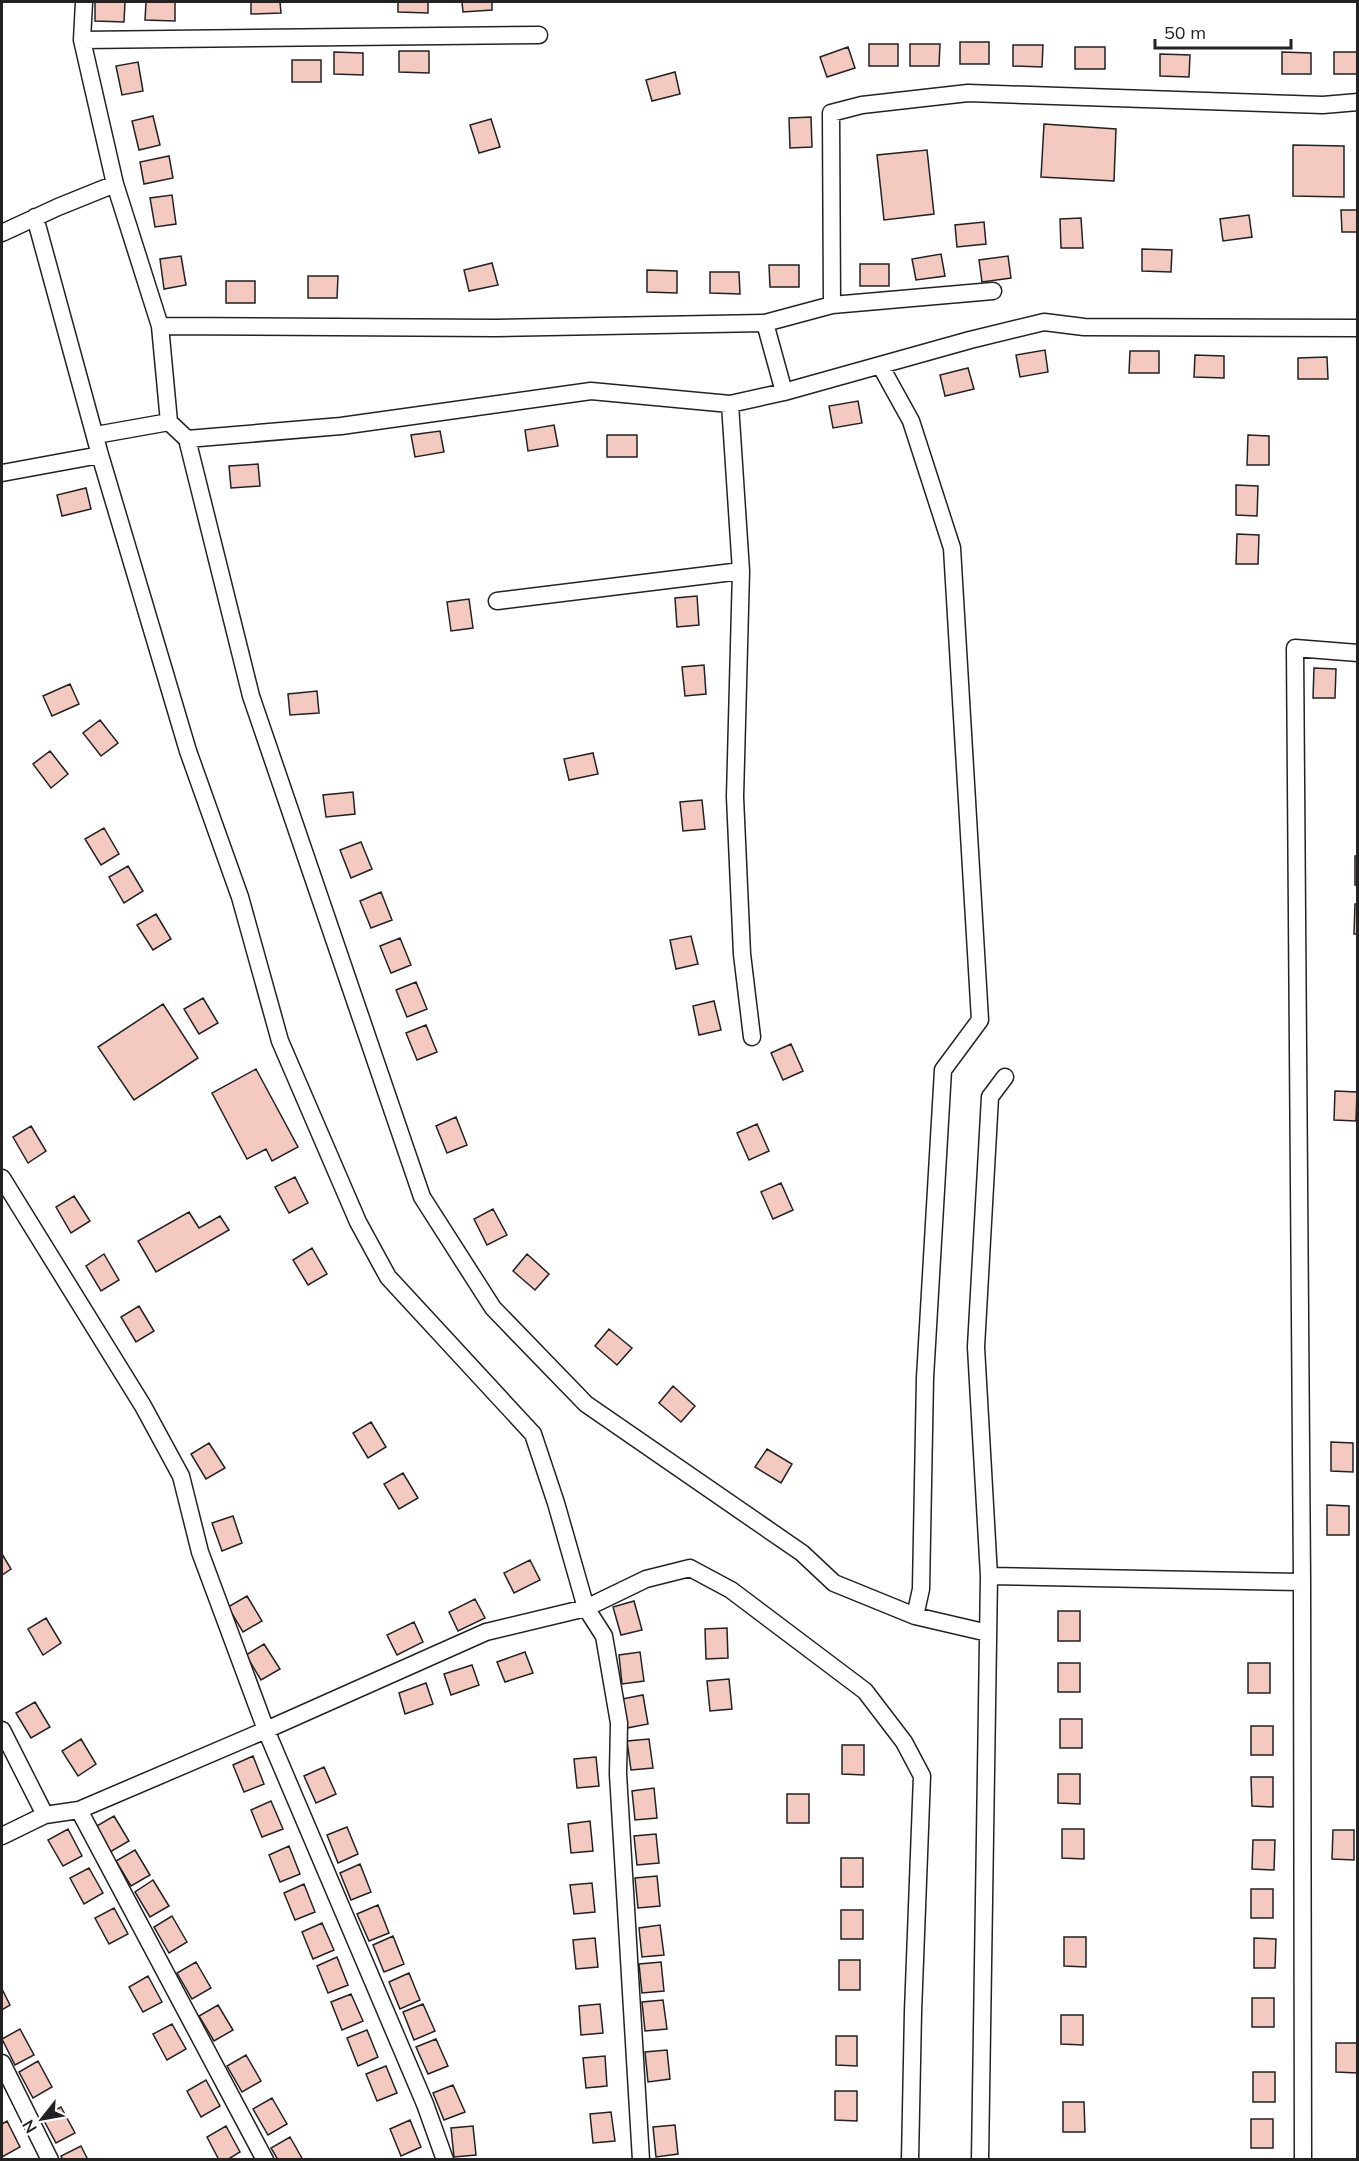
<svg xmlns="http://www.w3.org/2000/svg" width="1359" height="2161" viewBox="0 0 1359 2161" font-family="Mulish,sans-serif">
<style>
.building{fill:#f3c9c0;stroke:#222;stroke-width:1.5}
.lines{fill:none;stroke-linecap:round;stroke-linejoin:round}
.street-casing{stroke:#222;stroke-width:19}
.street{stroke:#fff;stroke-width:16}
</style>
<rect width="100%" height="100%" fill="#fff"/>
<path class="building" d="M95 2H125L124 22 95 21Z
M146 2H175V21L145 20Z
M251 2H280L281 13 251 14Z
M398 2H428V13L398 12Z
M462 2H492V10L463 12Z
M960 42H989V64H960Z
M869 44H898V66H869Z
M910 44H940L939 66H910Z
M1013 45H1043L1042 67 1013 66Z
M848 47 855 68 827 77 820 57Z
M1075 47H1105V69H1075Z
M399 51H429V73L399 72Z
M334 52 363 53V75L334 74Z
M1282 52 1311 53V74H1282Z
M1334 52H1358V74H1334Z
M1160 54 1190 55 1189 77 1160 76Z
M292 60H321V82H292Z
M138 62 143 91 122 95 116 66Z
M675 72 680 94 652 101 646 80Z
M153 116 160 145 139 150 132 121Z
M811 117 812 147 790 148 789 118Z
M491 119 500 147 479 153 470 125Z
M1044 124 1116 129 1114 181 1041 177Z
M1293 145 1344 146V197L1293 196Z
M927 150 934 214 884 220 877 155Z
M169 156 173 178 144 184 140 162Z
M172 195 176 224 155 227 150 198Z
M1341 210H1358V232H1342Z
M1249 215 1252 237 1223 241 1220 219Z
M1081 218 1083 248H1061L1060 219Z
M984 222 986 244 957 247 955 225Z
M1142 249 1172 250 1171 272 1142 271Z
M941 254 945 276 916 280 912 259Z
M181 256 186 285 164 289 160 259Z
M1008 256 1011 278 982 282 979 260Z
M492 263 498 285 469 291 464 270Z
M860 264H889V286H860Z
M769 265H799V287H770Z
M647 270 677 271V293L647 292Z
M710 272H739L740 294 710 293Z
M308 276H338L337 298H308Z
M226 281H255V303H226Z
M1045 350 1048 372 1020 377 1016 355Z
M1130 351H1159V373H1129Z
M1195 355 1224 356V378L1194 377Z
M1327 357 1328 379H1298V358Z
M968 368 974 389 945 396 940 375Z
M858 401 862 423 833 428 829 406Z
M554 425 558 446 528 451 525 430Z
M440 431 444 452 415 457 411 435Z
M607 435H637V457H607Z
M1248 435 1269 436V465H1247Z
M258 464 260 486 231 488 229 466Z
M1236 485 1258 486 1257 516 1236 515Z
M86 488 91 509 62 516 57 495Z
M1237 534 1259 535 1258 564H1236Z
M697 596 699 625 677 627 675 598Z
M469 599 473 628 451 631 447 602Z
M704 665 706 694 685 696 682 667Z
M1314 668 1336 669 1335 698H1313Z
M70 684 79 704 52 716 43 696Z
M317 691 319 713 290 715 288 694Z
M100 720 118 743 101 756 83 733Z
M50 751 68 774 51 788 33 764Z
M593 753 598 774 569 780 564 759Z
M353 792 355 814 326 817 323 795Z
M702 800 705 829 683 831 680 802Z
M104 828 119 854 101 865 85 839Z
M361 842 372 869 351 878 340 850Z
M1355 856H1358V885H1355Z
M128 866 143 891 124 903 109 877Z
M381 892 392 920 371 928 360 901Z
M1355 904H1358V934H1354Z
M156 914 171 939 153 950 137 925Z
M691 936 698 964 676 969 670 940Z
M400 938 411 965 391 973 380 946Z
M416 982 427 1009 407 1017 396 990Z
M203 998 218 1023 199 1034 184 1009Z
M714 1001 721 1030 699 1035 693 1006Z
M163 1004 198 1058 134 1100 98 1047Z
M426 1025 437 1052 417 1060 406 1033Z
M791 1044 803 1071 783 1080 771 1053Z
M256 1069 298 1147 272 1161 266 1149 247 1159 212 1093Z
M1335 1091 1357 1092 1356 1121 1334 1120Z
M456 1117 467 1145 447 1153 436 1126Z
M757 1124 769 1151 749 1160 737 1133Z
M31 1126 46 1151 28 1163 13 1137Z
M295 1177 308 1203 289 1213 275 1187Z
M781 1183 793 1210 773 1219 761 1192Z
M74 1196 90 1221 71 1233 56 1207Z
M493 1209 507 1235 487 1245 474 1219Z
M189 1212 199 1228 220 1216 229 1230 156 1272 138 1241Z
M312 1248 327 1274 308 1285 293 1260Z
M104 1254 119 1280 101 1291 86 1266Z
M527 1254 549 1274 535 1290 513 1271Z
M139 1306 154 1331 136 1342 121 1317Z
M609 1329 632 1348 617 1365 595 1346Z
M673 1386 695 1406 681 1422 659 1403Z
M371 1422 386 1447 368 1458 353 1433Z
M1331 1442 1353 1443V1472L1331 1471Z
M209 1443 225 1468 206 1479 191 1454Z
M767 1449 792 1464 781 1483 755 1467Z
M403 1473 418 1498 399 1509 384 1484Z
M1327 1505 1349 1506V1535H1327Z
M233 1516 242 1543 222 1551 212 1523Z
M2 1554 11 1569 2 1575Z
M530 1560 540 1580 514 1593 504 1573Z
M247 1596 262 1621 243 1632 228 1607Z
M475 1599 485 1618 458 1631 449 1612Z
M634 1601 642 1630 621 1635 613 1607Z
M1058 1611H1080V1641H1058Z
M46 1618 61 1643 43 1655 28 1629Z
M414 1622 423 1642 397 1655 387 1635Z
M727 1628 728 1658 706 1659 705 1629Z
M264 1644 280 1669 261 1680 246 1655Z
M525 1652 533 1673 505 1682 497 1662Z
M640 1652 644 1681 622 1684 619 1655Z
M1058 1663H1080V1692H1058Z
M1248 1663H1270V1693H1248Z
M472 1665 479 1685 451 1695 444 1674Z
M729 1679 732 1709 710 1711 707 1681Z
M426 1683 433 1704 405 1714 399 1693Z
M643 1695 648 1724 627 1728 622 1699Z
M35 1702 50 1727 31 1738 16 1713Z
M1060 1719H1082V1748H1060Z
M1251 1726H1273V1755H1251Z
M81 1739 96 1764 78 1776 62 1751Z
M649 1739 653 1768 631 1770 627 1741Z
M842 1745H864V1775L842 1774Z
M253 1756 264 1784 244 1792 233 1765Z
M596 1757 599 1786 577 1788 574 1759Z
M324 1767 336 1794 316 1803 304 1776Z
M1058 1774H1080V1804L1058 1803Z
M1251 1777H1273V1807L1252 1806Z
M654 1788 657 1818 635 1820 632 1791Z
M787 1794H809V1823H787Z
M271 1801 283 1829 262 1837 251 1810Z
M114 1816 129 1841 110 1852 95 1827Z
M590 1821 593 1851 571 1853 568 1824Z
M347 1827 358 1854 338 1863 327 1835Z
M68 1829 82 1856 63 1866 48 1840Z
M1062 1829H1084V1859L1062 1858Z
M1333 1830H1354V1860L1332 1859Z
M656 1834 659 1863 637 1865 634 1836Z
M1253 1840H1275L1274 1870 1252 1869Z
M289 1846 300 1874 280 1882 269 1855Z
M135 1850 150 1875 131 1886 116 1861Z
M841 1858H863V1887H841Z
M360 1864 371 1892 351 1900 340 1873Z
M89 1868 103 1893 84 1904 70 1878Z
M657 1876 660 1906 638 1908 635 1878Z
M153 1880 169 1906 150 1917 135 1892Z
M592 1883 595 1912 574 1914 570 1885Z
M304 1884 315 1912 295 1920 284 1893Z
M1251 1889H1273V1918H1251Z
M378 1905 389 1933 369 1941 357 1914Z
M114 1908 128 1934 109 1944 95 1918Z
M841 1910H863V1939H841Z
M172 1916 187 1942 169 1953 154 1927Z
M322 1923 334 1950 313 1959 302 1932Z
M660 1925 664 1955 642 1957 639 1928Z
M393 1936 404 1964 384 1972 373 1945Z
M1064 1937H1086V1967L1064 1966Z
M595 1938 598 1967 576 1969 573 1940Z
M1254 1938 1276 1939 1275 1968H1254Z
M337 1957 348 1985 328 1993 317 1966Z
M839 1960H860V1990H839Z
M196 1962 211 1988 192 1999 177 1973Z
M661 1962 664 1991 642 1993 639 1964Z
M409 1973 420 2000 400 2009 389 1982Z
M148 1976 162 2002 143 2012 129 1987Z
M2 1989 10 2005 2 2010Z
M351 1994 363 2021 342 2030 331 2002Z
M1252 1998H1274V2027H1252Z
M663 2000 667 2029 645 2031 642 2002Z
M423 2004 435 2031 414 2040 403 2012Z
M600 2004 603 2033 581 2035 579 2006Z
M218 2005 233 2030 214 2041 199 2016Z
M1061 2015H1083V2045L1061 2044Z
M172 2024 186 2049 167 2060 153 2034Z
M20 2029 34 2055 15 2065 2 2039Z
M367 2030 378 2057 358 2066 347 2038Z
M836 2036H857V2066L836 2065Z
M436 2039 448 2066 428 2074 416 2047Z
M1336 2043H1358L1357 2073 1336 2072Z
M667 2050 670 2079 648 2082 645 2052Z
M246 2055 261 2081 242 2092 227 2066Z
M605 2056 607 2086 586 2088 583 2058Z
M38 2061 52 2087 33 2098 19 2072Z
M386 2066 397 2093 377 2101 366 2074Z
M1253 2072H1275V2102H1253Z
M206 2080 220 2106 201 2117 187 2091Z
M453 2085 465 2112 444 2120 433 2093Z
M835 2091H857V2121L835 2120Z
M272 2098 287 2124 268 2135 253 2109Z
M1063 2102H1084L1085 2132H1063Z
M61 2107 75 2133 56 2143 42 2117Z
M611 2112 615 2141 593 2143 590 2114Z
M1251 2119H1273V2148H1251Z
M410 2120 421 2147 401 2156 390 2129Z
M7 2121 20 2147 2 2157V2124Z
M675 2125 678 2154 656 2157 653 2127Z
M226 2126 240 2152 227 2160H219L207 2137Z
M473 2126 476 2155 454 2157 451 2128Z
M290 2137 303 2160H278L271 2148Z
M81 2146 88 2160H63L61 2156Z"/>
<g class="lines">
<defs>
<path id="street" d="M84 2 82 40 115 184 160 326 169 422 187 439 251 696 422 1197 493 1308 586 1404 802 1553 834 1583 915 1616 988 1633
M82 40 539 35
M35 217 100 455 188 751 240 897 280 1041 358 1222 388 1277 533 1434 556 1503 586 1608 604 1636 619 1723 618 1774 641 2160
M2 233 58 207 115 184
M832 305 831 113 862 105 968 93 1323 105 1358 102
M765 323 784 392
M160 326 495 328 765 323 832 305 993 291
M880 365 911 421 952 548 980 1020 943 1070 925 1378 921 1589 915 1616
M730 404 741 571 735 797 742 954 752 1037
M96 435 169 422
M187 439 341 426 591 391 730 404 784 392 970 340 1044 322 1084 327 1358 328
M2 473 100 455
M497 601 741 571
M2 1178 143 1406 181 1476 200 1552 266 1730 425 2104 445 2160
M989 1576 1302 1582
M2 1730 45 1815
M79 1810 265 2160
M2 1836 45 1815 79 1810 266 1730 486 1632 586 1608 646 1579 690 1568 731 1590 865 1691 904 1742 922 1776 913 2012 910 2160
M2 2063 50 2160
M980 2160 989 1576 976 1347 990 1097 1005 1077
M1303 2160 1302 1582 1295 648 1358 653"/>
</defs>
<use href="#street" class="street-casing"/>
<use href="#street" class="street"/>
</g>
<rect width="1359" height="2161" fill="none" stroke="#222222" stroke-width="6"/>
<g transform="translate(42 2119) rotate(239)" stroke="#ffffff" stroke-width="4.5" paint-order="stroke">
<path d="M0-4.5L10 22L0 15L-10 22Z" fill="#222222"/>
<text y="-9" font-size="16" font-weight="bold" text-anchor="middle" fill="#222222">N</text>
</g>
<path d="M1155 39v9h136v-9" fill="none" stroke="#222222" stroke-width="3"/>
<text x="1164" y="39" font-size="18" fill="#222222" stroke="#ffffff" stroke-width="4.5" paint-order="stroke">50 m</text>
</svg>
